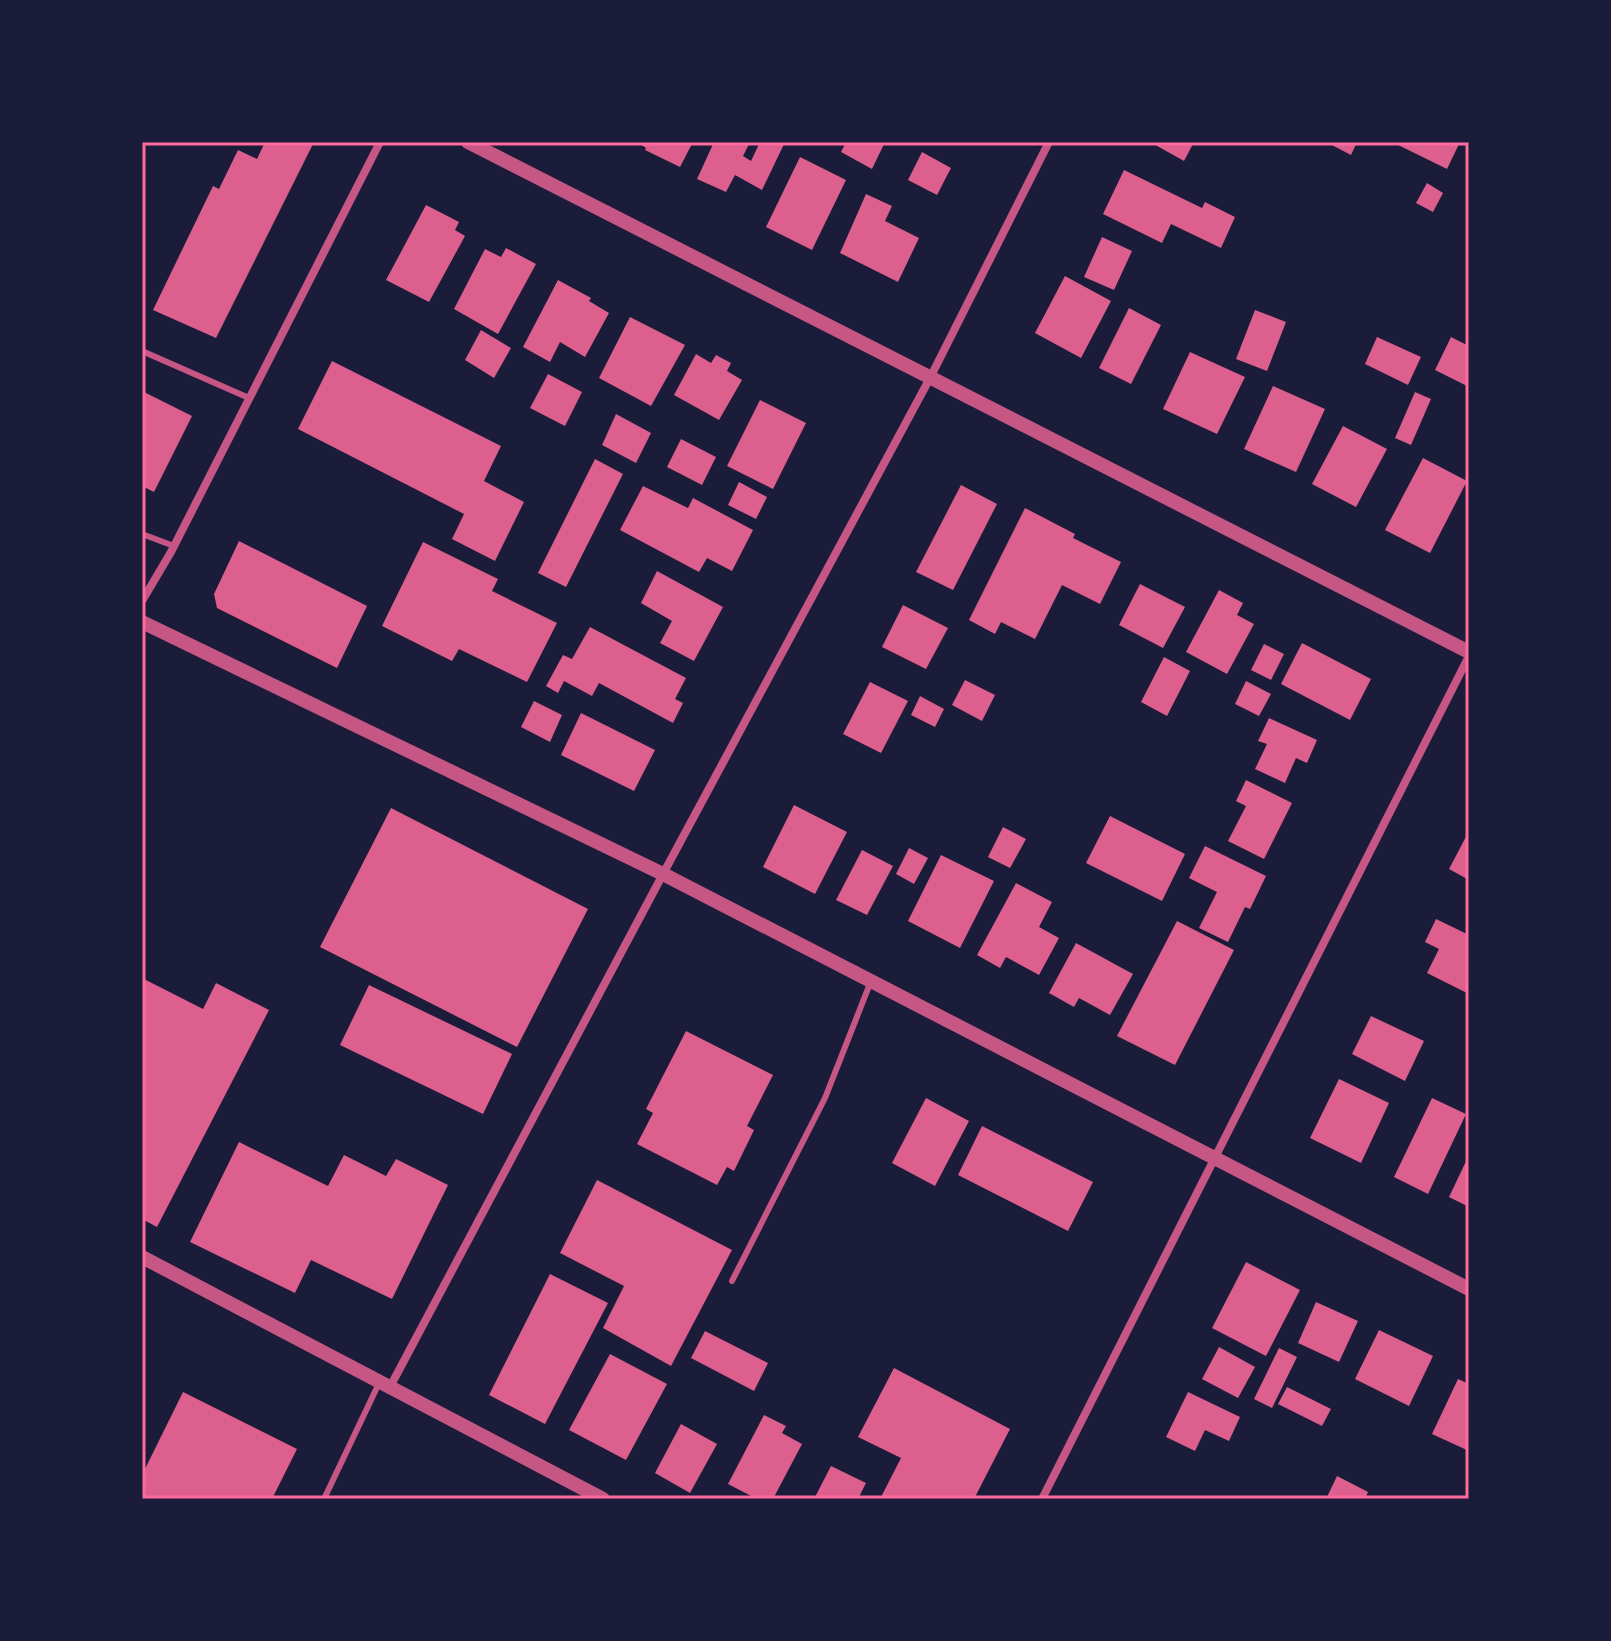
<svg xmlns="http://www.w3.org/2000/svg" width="1611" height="1641" viewBox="0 0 1611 1641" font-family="Poppins,sans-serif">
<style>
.building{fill:#dd5f8e}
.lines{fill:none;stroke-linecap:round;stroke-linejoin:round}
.service{stroke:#c65784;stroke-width:6}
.minor{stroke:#c65784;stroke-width:8}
.tertiary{stroke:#c65784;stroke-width:14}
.neatline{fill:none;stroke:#ff6b9d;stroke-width:3}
</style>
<rect width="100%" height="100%" fill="#1b1b3a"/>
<path class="building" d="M265 142H314L216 338 153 310 213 186 219 189 238 150 257 159Z
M637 142H693L680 167 645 150 646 148Z
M714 142H750L743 156 751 161 760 142 765 144 766 142H785L762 190 735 175 726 192 697 179Z
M846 142H885L872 169 841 152Z
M1150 142H1194L1184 161Z
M1326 142H1357L1351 155Z
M1392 142H1460L1447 169Z
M922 152 951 168 937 195 908 180Z
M800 157 846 180 812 250 766 227Z
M1124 170 1202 208 1205 202 1235 217 1221 248 1171 224 1162 243 1103 214Z
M1427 183 1443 193 1433 212 1416 203Z
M866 194 892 206 885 221 919 238 898 282 840 253Z
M426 205 459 222 455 230 465 236 429 302 386 280Z
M1102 237 1132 251 1114 290 1084 277Z
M506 248 536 264 498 334 454 309 485 249 501 257Z
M1065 276 1111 301 1081 358 1035 333Z
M558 280 591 298 589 301 609 313 585 357 560 342 550 362 523 347Z
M1129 308 1161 325 1131 384 1099 368Z
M1255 310 1286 322 1267 371 1236 359Z
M630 317 685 345 651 406 599 378Z
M481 330 511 348 494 378 465 360Z
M1377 337 1421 357 1408 385 1365 364Z
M1451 337 1469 346V387L1435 370Z
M1190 352 1245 377 1217 434 1163 409Z
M696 354 711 363 716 355 731 363 727 371 742 380 719 420 674 395Z
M332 361 501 446 484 481 524 502 495 561 452 539 464 514 298 429Z
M548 374 582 392 565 426 530 408Z
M1273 386 1325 409 1296 472 1244 449Z
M142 391 192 416 154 492 142 486Z
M1415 392 1431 399 1411 445 1395 438Z
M760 400 806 423 773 489 727 466Z
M616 414 651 433 636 463 602 445Z
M1343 426 1387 449 1356 507 1312 484Z
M681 439 716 457 702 485 667 467Z
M1423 458 1467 481 1430 553 1385 530Z
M595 459 623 474 566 587 538 573Z
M739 482 767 497 756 519 728 505Z
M961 485 997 504 953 590 916 572Z
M643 486 688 508 693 498 753 530 732 571 707 558 699 572 620 530Z
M1025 508 1075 534 1073 538 1121 562 1100 604 1062 585 1035 639 1001 622 995 634 969 620Z
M239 541 367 606 337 668 217 608 214 594Z
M423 542 498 579 492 591 557 623 527 682 459 649 452 661 382 626Z
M657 571 723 607 694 661 660 643 672 621 641 603Z
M1140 584 1185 607 1163 648 1119 625Z
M1219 590 1243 603 1237 615 1254 624 1227 674 1186 652Z
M903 605 948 628 926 669 882 647Z
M590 627 686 678 675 699 683 703 673 723 599 683 592 696 564 681 558 693 546 686 563 655 572 659Z
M1302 643 1371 679 1350 720 1281 684Z
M1264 644 1284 654 1271 680 1251 670Z
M1164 657 1190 671 1167 716 1141 702Z
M965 680 995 695 982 721 952 705Z
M1246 681 1271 694 1259 716 1235 704Z
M870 682 908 701 881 753 843 734Z
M920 696 944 709 935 727 911 715Z
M534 701 562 715 550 742 521 727Z
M581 713 655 750 634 791 561 755Z
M1269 718 1317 740 1307 763 1296 758 1285 783 1255 769 1267 744 1258 741Z
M1246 780 1292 803 1264 859 1228 841 1246 806 1236 801Z
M794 805 847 832 815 894 763 867Z
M391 808 588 909 517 1047 320 947Z
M1110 816 1185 854 1162 901 1086 863Z
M1003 827 1026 839 1010 868 988 857Z
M1469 831V880L1449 869Z
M1205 846 1266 876 1250 909 1245 907 1228 942 1199 928 1217 892 1189 878Z
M909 848 928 858 914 884 896 874Z
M862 850 893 866 867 915 836 900Z
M941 855 994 881 960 948 908 921Z
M1016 883 1052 902 1039 927 1059 938 1039 975 1006 957 1000 968 977 955Z
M1436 919 1469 935V994L1427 973 1439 949 1425 942Z
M1177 921 1234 950 1175 1065 1117 1036Z
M1076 943 1133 974 1110 1015 1079 998 1074 1007 1049 993Z
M142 978 203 1009 216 983 269 1010 157 1227 142 1219Z
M369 985 512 1054 483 1114 340 1045Z
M1371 1016 1424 1041 1405 1081 1352 1054Z
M686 1031 773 1075 747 1126 754 1130 734 1171 727 1167 717 1185 637 1144 653 1113 646 1109Z
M1339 1079 1389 1103 1361 1163 1310 1138Z
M926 1098 969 1121 935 1186 892 1163Z
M1432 1098 1466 1114 1428 1194 1394 1177Z
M982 1126 1093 1182 1068 1231 958 1175Z
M239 1142 328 1186 344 1155 386 1176 396 1159 448 1185 392 1299 311 1260 295 1293 190 1242Z
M1469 1155V1207L1449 1197Z
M597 1180 732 1250 671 1366 603 1328 624 1286 560 1253Z
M1246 1262 1300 1290 1266 1356 1212 1328Z
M550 1274 608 1303 545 1424 489 1395Z
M1316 1302 1358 1321 1339 1362 1298 1343Z
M1379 1330 1433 1356 1409 1406 1355 1379Z
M705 1331 768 1363 754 1391 691 1358Z
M1219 1347 1255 1367 1238 1398 1202 1379Z
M1279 1348 1297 1357 1272 1408 1254 1399Z
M610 1354 667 1384 626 1460 569 1430Z
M894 1368 1010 1429 974 1499H880L901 1458 858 1437Z
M1458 1379 1469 1384V1451L1432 1434Z
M1287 1387 1331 1409 1322 1426 1278 1404Z
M183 1392 297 1449 272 1499H142V1475Z
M1188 1392 1240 1417 1229 1441 1205 1430 1195 1451 1166 1437Z
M764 1415 786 1426 782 1433 802 1444 773 1499H757L728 1484Z
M681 1424 717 1444 690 1493 655 1473Z
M831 1466 866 1483 858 1499H814Z
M1337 1476 1368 1492 1365 1499H1326Z"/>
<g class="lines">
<path class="service" d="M142 351 249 398
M142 534 174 546
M732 1281 825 1098 871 981
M324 1499 380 1381"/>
<path class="minor" d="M142 601 171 552 380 142
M390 1387 663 874 930 378 1049 142
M1042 1499 1469 656"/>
<path class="tertiary" d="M468 142 1469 652
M142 622 663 874 1469 1289
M142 1257 603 1499"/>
</g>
<rect width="1611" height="1641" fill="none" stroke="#1b1b3a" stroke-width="288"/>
<rect x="144" y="144" width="1323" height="1353" class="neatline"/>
</svg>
